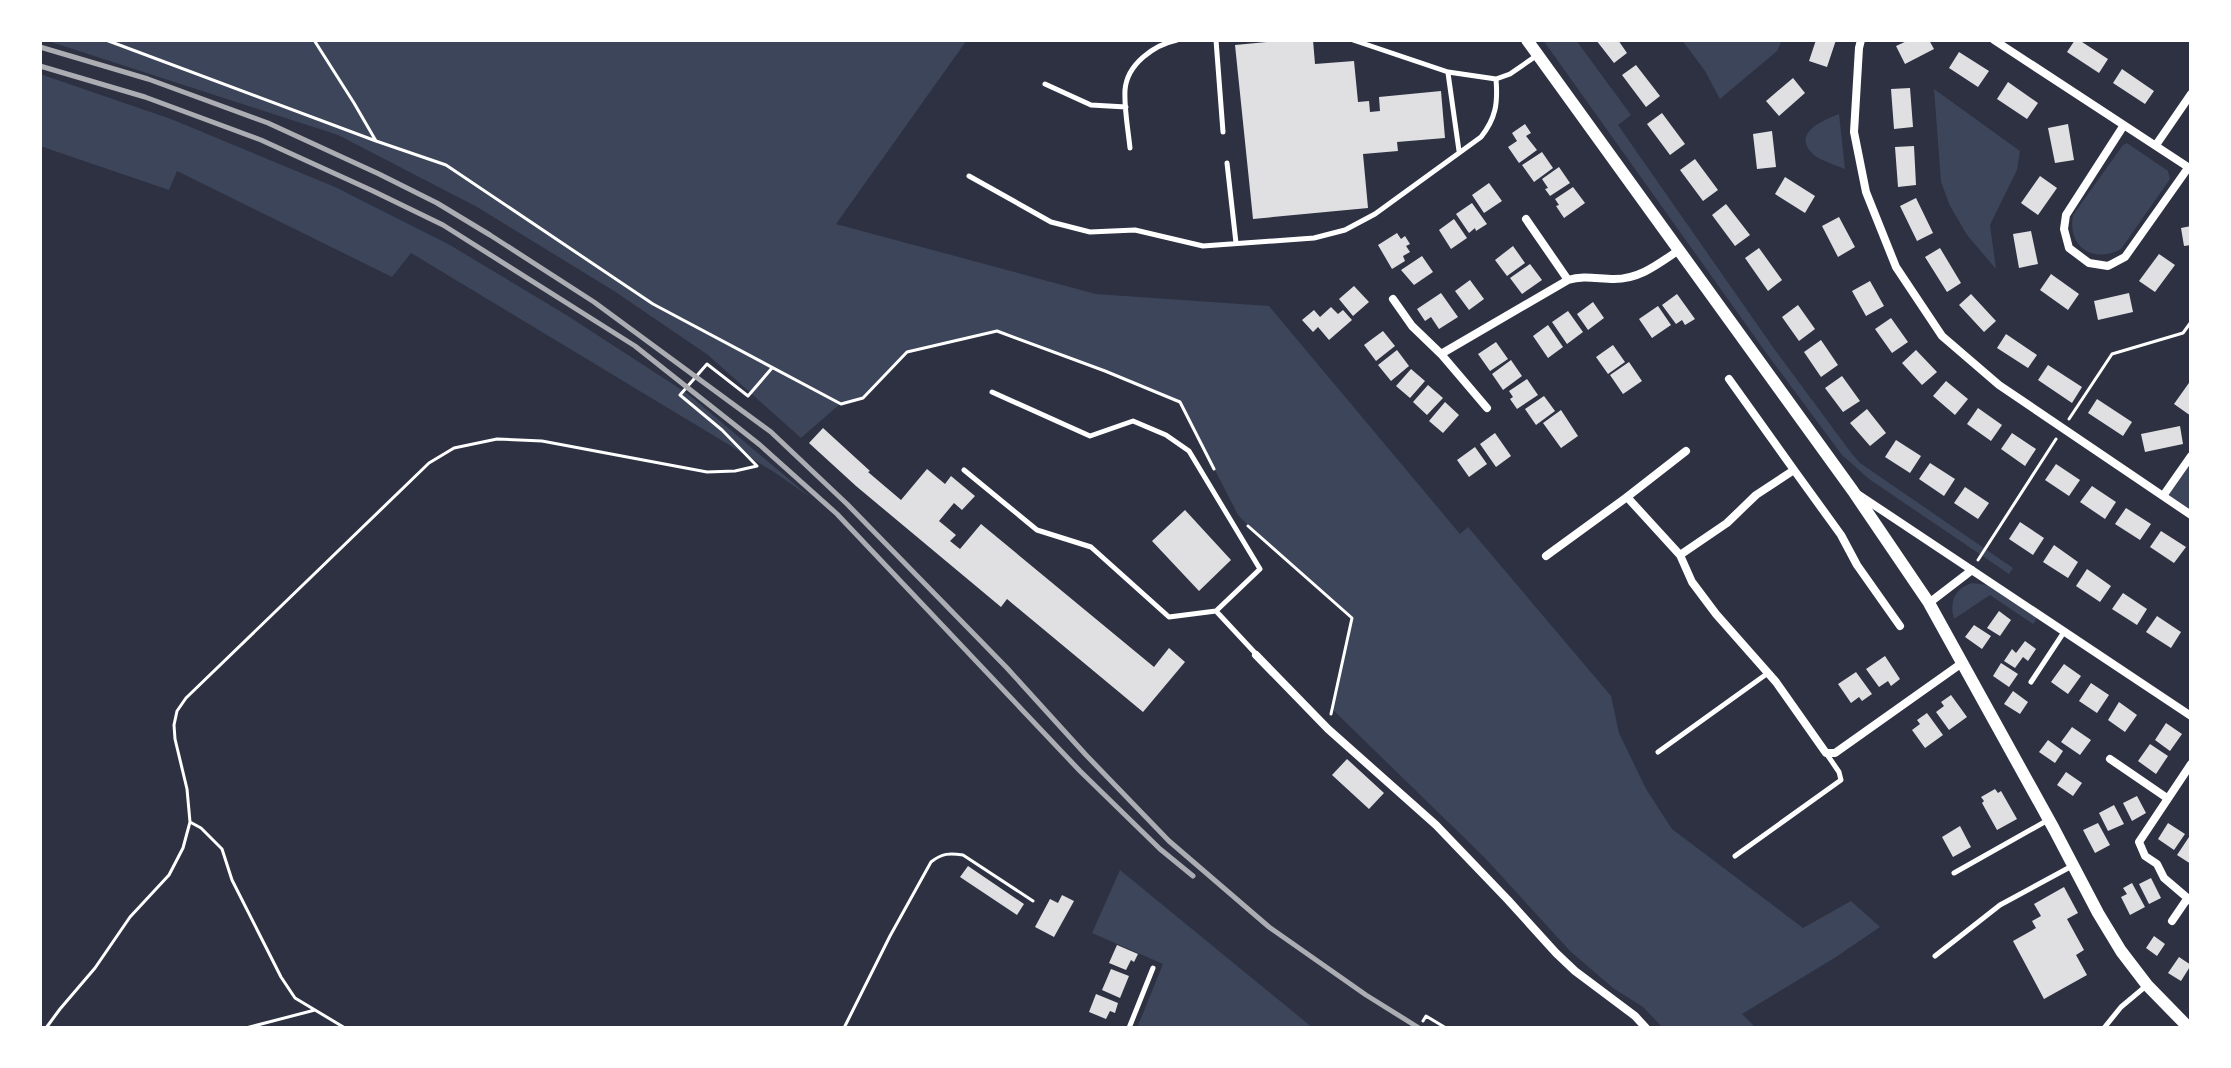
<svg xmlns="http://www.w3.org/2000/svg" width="2231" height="1068" viewBox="0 0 2231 1068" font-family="'Source Serif 4',serif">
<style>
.green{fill:#3c4559}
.building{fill:#e0e0e3}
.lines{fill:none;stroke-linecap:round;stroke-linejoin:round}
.path{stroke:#fff;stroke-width:3}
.service{stroke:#fff;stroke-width:5}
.minor{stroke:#fff;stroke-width:8}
.tertiary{stroke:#fff;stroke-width:12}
.rail{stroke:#abadb3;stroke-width:5}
</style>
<rect width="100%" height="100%" fill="#2d3142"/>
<path class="green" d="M45 40H967L836 224 1096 294 1269 306 1460 534 1468 527 1611 696 1619 733 1646 789 1672 829 1803 928 1851 901 1880 927 1836 957 1742 1014 1756 1028H1663L1643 1007 1613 988 1570 951 1485 858 1332 709 1351 618 1259 537 1238 515 1180 402 1105 371 997 331 907 352 863 398 840 404 801 438 708 355 614 291 477 207 338 135Z
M1543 40H1576L1631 115 1618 125 1775 350 1852 454 1860 463 2013 568 2009 574 1869 479 1842 455 1767 354Z
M1682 40H1782L1777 51 1720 99 1705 71Z
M40 74 171 119 335 187 450 245 568 316 688 394 810 497 774 472 411 253 392 277 177 171 169 190 40 146Z
M1934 89 2020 151 2017 170 1990 225 1996 269 1967 235 1950 206 1941 182Z
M1839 114 1845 169C1835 165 1822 161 1814 155 1790 134 1823 120 1839 114Z
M2127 143 2168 171 2170 179 2121 249C2093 264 2067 247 2073 215L2123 145Z
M2191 456V515L2163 496Z
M1972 583 1987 585 2037 618 2033 624 1990 595 1954 619C1949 602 1955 588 1972 583Z
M1120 870 1313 1028H1137L1163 964 1092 933Z"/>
<path class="building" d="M1289 40H1313L1315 64 1354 61 1358 102 1369 101 1370 112 1380 111 1379 97 1441 91 1445 138 1397 142 1398 151 1363 154 1368 208 1253 219 1235 45Z
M1596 40H1618L1627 53 1614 63Z
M1816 40H1836L1827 67 1809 61Z
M1909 40H1929L1934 49 1905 64 1896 46Z
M2075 40H2079L2108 59 2099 73 2067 52Z
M1959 52 1989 71 1978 87 1949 68Z
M1636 65 1660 96 1646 107 1622 75Z
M2122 69 2154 91 2145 104 2113 83Z
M1793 78 1805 93 1779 116 1766 101Z
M2008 82 2038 103 2027 119 1997 99Z
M1910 88 1913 127 1894 129 1891 89Z
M1662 113 1685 144 1670 155 1647 124Z
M1525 124 1531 133 1526 136 1537 150 1519 163 1508 147 1517 141 1512 133Z
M2068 124 2074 160 2055 163 2048 128Z
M1772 131 1776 167 1757 169 1753 134Z
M1914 146 1916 185 1898 187 1895 147Z
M1542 152 1553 168 1534 182 1522 165Z
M1695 159 1718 190 1703 201 1680 170Z
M1559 167 1570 183 1550 196 1545 189 1548 188 1542 179Z
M2040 176 2057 188 2038 215 2021 203Z
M1785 177 1815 196 1805 213 1775 194Z
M1489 183 1502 201 1484 213 1472 195Z
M1573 187 1585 203 1564 218 1556 206 1559 205 1555 199Z
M1916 198 1933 233 1917 241 1900 206Z
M1472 203 1487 224 1476 231 1475 228 1469 233 1456 214Z
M1726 204 1750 235 1735 246 1712 215Z
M1839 217 1855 247 1838 257 1822 226Z
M1454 219 1467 238 1451 249 1439 230Z
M2191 226V245L2184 246 2181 228Z
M2031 231 2038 264 2019 268 2013 234Z
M1397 233 1401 239 1405 236 1410 244 1406 246 1410 252 1403 256 1405 261 1392 269 1378 245Z
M1513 246 1525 263 1507 276 1495 260Z
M1759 248 1782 280 1768 291 1745 258Z
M1940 248 1961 283 1947 292 1925 257Z
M2159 254 2175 265 2155 292 2139 281Z
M1422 256 1433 272 1414 285 1401 270Z
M1530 264 1542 280 1522 294 1510 278Z
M2051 274 2079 294 2068 310 2040 290Z
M1470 280 1484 299 1469 310 1455 291Z
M1870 281 1884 306 1866 316 1852 291Z
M1354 286 1369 302 1353 316 1339 299Z
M1441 293 1458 317 1439 329 1431 317 1425 321 1417 309Z
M2129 293 2133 312 2098 320 2094 301Z
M1677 294 1695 319 1685 325 1682 320 1676 324 1662 305Z
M1971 294 1996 321 1984 332 1959 305Z
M1593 302 1604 318 1588 330 1577 314Z
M1798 305 1815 329 1799 341 1782 317Z
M1658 306 1671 325 1652 338 1639 319Z
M1331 307 1338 314 1343 310 1352 320 1329 340 1318 327 1313 332 1302 320 1314 310 1320 317Z
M1568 311 1583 332 1567 344 1552 322Z
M1891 318 1908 342 1892 353 1875 329Z
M1548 325 1563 347 1548 358 1533 336Z
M1383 331 1395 346 1376 361 1364 345Z
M2006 334 2037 355 2028 368 1997 348Z
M1821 340 1838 365 1821 377 1804 352Z
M1496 342 1508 359 1490 371 1478 354Z
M1613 345 1625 362 1608 374 1596 357Z
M1397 350 1409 366 1391 381 1378 365Z
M1916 350 1937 372 1922 385 1902 363Z
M1511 360 1522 376 1503 390 1492 374Z
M1629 362 1642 381 1623 394 1610 375Z
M2048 365 2082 387 2072 403 2038 380Z
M1411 369 1425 381 1410 398 1396 386Z
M1842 376 1860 401 1843 412 1825 388Z
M1527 379 1538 395 1517 409 1510 399 1513 397 1509 391Z
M2191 380V416L2174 404Z
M1946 381 1968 399 1955 415 1933 396Z
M1428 385 1443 398 1427 415 1413 402Z
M1544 396 1555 411 1536 425 1525 409Z
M2097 399 2132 422 2123 436 2088 413Z
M1445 402 1459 415 1443 433 1429 421Z
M1978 408 2002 425 1991 441 1967 424Z
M1867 409 1886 433 1870 446 1850 423Z
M1561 410 1578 436 1561 448 1543 423Z
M2180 426 2183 444 2145 452 2141 434Z
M823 428 870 471 868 472 901 500 927 469 945 484 951 476 975 496 962 510 954 503 939 521 956 535 950 541 960 549 981 524 1154 667 1169 648 1185 662 1143 712 1007 599 1001 607 856 486 809 443Z
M1495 433 1511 456 1496 467 1480 444Z
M2012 433 2036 449 2025 466 2001 449Z
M1896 440 1921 456 1910 473 1885 457Z
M1475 447 1487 464 1469 477 1457 460Z
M1930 463 1955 479 1944 496 1919 479Z
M2056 464 2080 480 2069 496 2045 480Z
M2092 486 2116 502 2105 519 2080 502Z
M1965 487 1989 503 1978 519 1954 503Z
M2126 508 2151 524 2140 540 2115 524Z
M1185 510 1231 560 1199 591 1152 541Z
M2020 522 2044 538 2033 555 2009 539Z
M2161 531 2186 547 2174 563 2150 547Z
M2054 545 2078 562 2068 578 2043 562Z
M2087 569 2111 586 2100 602 2076 586Z
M2123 593 2147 609 2137 625 2112 609Z
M1999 611 2011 620 2000 636 1987 628Z
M2157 616 2181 632 2171 648 2146 632Z
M1974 625 1991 636 1982 649 1965 637Z
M2025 641 2036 649 2028 661 2023 657 2015 668 2004 661 2012 649 2016 653Z
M1885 656 1900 679 1891 686 1888 681 1879 687 1866 669Z
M2001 663 2018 674 2009 687 1993 676Z
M2064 664 2081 676 2068 694 2051 682Z
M1856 672 1872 694 1862 701 1859 697 1851 703 1838 684Z
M2091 683 2109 695 2097 713 2079 701Z
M2013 691 2028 702 2020 714 2004 704Z
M1951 695 1967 717 1949 730 1936 712 1944 706 1941 702Z
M2119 702 2137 715 2125 732 2108 720Z
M1927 713 1943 735 1925 748 1912 730 1920 724 1917 720Z
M2166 723 2182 734 2170 751 2155 740Z
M2072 727 2091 740 2080 755 2061 742Z
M2048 740 2063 751 2055 763 2039 752Z
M2150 744 2168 756 2156 774 2138 761Z
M1347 759 1384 793 1369 809 1332 775Z
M2066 772 2082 783 2073 796 2057 785Z
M1995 789 1998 793 2001 791 2017 819 1997 830 1982 803 1984 801 1981 797Z
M2137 796 2146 813 2132 821 2123 803Z
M2114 805 2124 824 2108 831 2099 813Z
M2098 823 2110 845 2095 853 2083 830Z
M2168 823 2185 834 2174 850 2158 839Z
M1960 826 1971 847 1953 857 1942 837Z
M2189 837 2191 839V864L2177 855Z
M968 866 1024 904 1017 915 960 877Z
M2151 878 2161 898 2149 904 2139 884Z
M2132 883 2145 907 2130 915 2121 897 2127 894 2123 888Z
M2064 887 2078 913 2067 919 2084 950 2076 955 2087 975 2044 999 2013 941 2036 928 2032 921 2041 916 2034 904Z
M1062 895 1074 901 1054 937 1035 927 1050 899 1058 903Z
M2154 936 2165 944 2157 956 2146 948Z
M1117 945 1138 954 1134 962 1131 960 1126 970 1109 963Z
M2179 957 2191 965 2181 981 2168 973Z
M1111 969 1129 976 1120 998 1102 990Z
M1096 994 1118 1003 1115 1013 1110 1011 1106 1019 1089 1012Z"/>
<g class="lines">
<path class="path" d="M106 40 376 141
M314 40 354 103 376 141 446 165 653 304 841 404 863 398 907 352 997 331 1105 371 1180 402 1214 469
M2069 419 2112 354 2183 333 2191 322
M1248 526 1352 618 1331 714
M1978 560 2056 439
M190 822 201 828 222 849 232 880 281 977 295 998 345 1028
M1423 1021 1426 1016 1446 1028
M46 1028 60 1009 95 968 130 917 169 875 183 848 190 822 187 789 175 739 174 725 177 711 186 698 429 463 454 448 497 439 542 441 707 472 735 471 757 466 722 430 680 395 707 364 748 396 772 368
M246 1028 315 1010
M844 1028 890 936 931 862C942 853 950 853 963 855L1033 901"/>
<path class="service" d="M1216 40 1223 132
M1353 40 1448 72 1496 79 1510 74 1536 56
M1448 73 1459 151
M1045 84 1091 105 1126 107
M1130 148C1128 129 1124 108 1125 90 1127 64 1154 45 1177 40
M1227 163 1236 243
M969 176 1051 222 1090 232 1135 230 1203 246 1314 238 1345 230 1375 214 1481 137C1496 118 1498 103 1496 79
M992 392 1090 436 1133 421 1166 435 1189 451 1260 569 1216 611
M964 470 1037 530 1091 547 1169 617 1216 611 1256 654
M2031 682 2064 632
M1658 752 1768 673
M1735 856 1841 780 1839 772 1826 753
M1954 873 2048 820
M1935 956 2000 905 2072 866
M1129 1028 1153 968
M2104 1028 2121 1007 2146 986"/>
<path class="minor" d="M1861 40 1859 48 1854 132 1866 192 1896 267 1942 336 1999 385 2191 515
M1994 40 2191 169
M2124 125 2066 215 2064 229 2069 248 2089 263 2108 266 2125 257 2188 168
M2156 145 2191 94
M1526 219 1568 280
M1393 299 1412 326 1441 354 1568 280C1584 275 1598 279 1614 279 1640 279 1658 264 1679 250
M1441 354 1487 408
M1794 470 1841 535 1857 565 1900 626
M1859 495 2191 716
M2163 496 2191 456
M1627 497 1686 451
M1680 555 1727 523 1756 495 1794 470 1729 379
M1546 556 1627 497 1680 555 1692 582 1716 614 1776 682 1826 753H1835L1962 663
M1929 603 1972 570
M1256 655 1328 729 1436 825 1508 900 1556 953 1575 971 1635 1016 1646 1028
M2110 759 2167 798
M2191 764 2139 842 2145 856 2157 864 2164 878 2191 901
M2172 921 2187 899"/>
<path class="tertiary" d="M1527 40 1853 491 1929 603 2054 829 2098 913 2121 951 2147 985 2189 1028"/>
<path class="rail" d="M40 47 148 79 268 123 379 174 437 203 490 235 594 302 771 432 847 504 1007 668 1086 755 1169 841 1269 927 1366 995 1419 1028
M40 66 145 97 261 140 373 191 443 225 635 346 760 445 837 514 1080 771 1160 849 1193 876"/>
</g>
<rect width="2231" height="1068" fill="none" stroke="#ffffff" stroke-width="84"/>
</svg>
